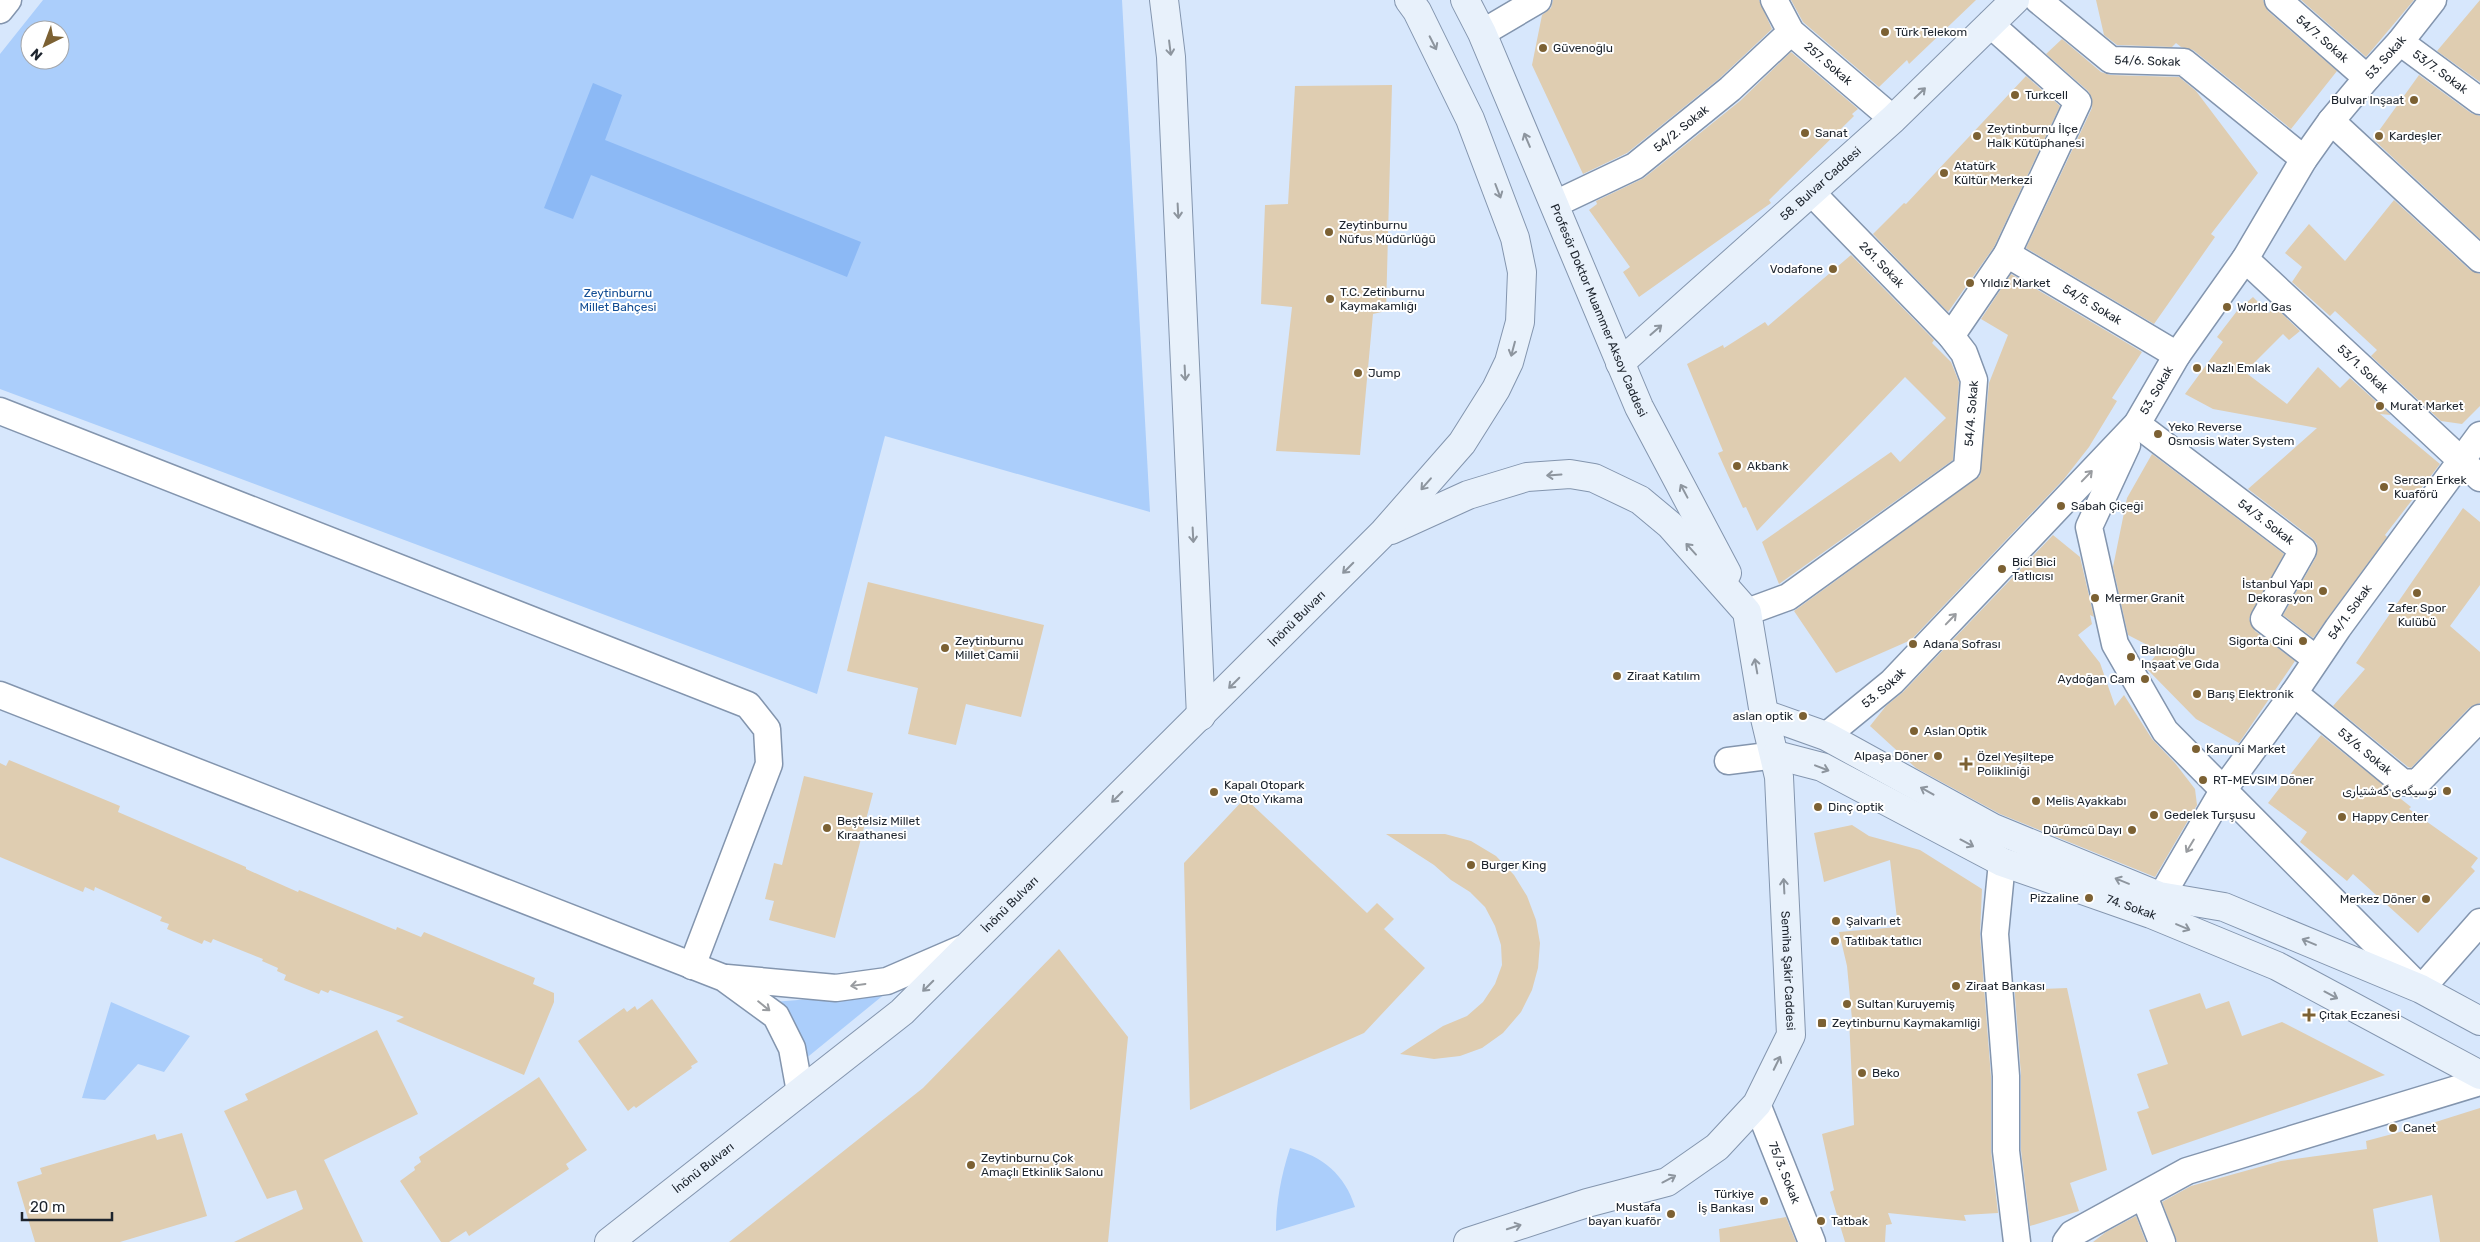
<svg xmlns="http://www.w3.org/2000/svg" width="2480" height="1242" viewBox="0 0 2480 1242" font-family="Rubik,Vazirmatn,sans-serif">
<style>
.green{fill:#abcefb;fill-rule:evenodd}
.water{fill:#8cb9f5}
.building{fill:#dfcdb1}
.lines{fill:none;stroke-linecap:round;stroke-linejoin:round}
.street-casing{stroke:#8395ae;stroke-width:29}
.secondary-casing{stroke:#8395ae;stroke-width:30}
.street{stroke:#fff;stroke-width:26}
.secondary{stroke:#e8f1fb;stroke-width:28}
.oneway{stroke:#8d959e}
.oneway2{stroke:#999ca0}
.poi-dot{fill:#7c6133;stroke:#fff;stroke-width:2}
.labels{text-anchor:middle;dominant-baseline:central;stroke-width:4;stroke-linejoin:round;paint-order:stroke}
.poi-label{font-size:12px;fill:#1d242d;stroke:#fff;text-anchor:start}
.street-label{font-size:12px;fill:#1d242d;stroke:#fff}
.park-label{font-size:12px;fill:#134e94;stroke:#fff}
</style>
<rect width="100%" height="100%" fill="#d7e7fc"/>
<path class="green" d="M43 0H1122L1150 512 885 436 817 694 0 389V54ZM30 30H60V60H30Z
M886 993 804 1060 773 1002Z
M111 1002 190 1036 164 1072 138 1064 105 1100 82 1098Z
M1290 1148C1323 1156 1345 1175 1355 1207L1276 1231C1276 1202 1281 1176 1290 1148Z"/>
<path class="water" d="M593 83 622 95 605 140 861 242 847 277 591 175 573 219 544 208Z"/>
<path class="building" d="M1553 0H1759L1772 29 1720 78 1627 153 1583 174 1532 65 1542 15 1551 8Z
M1791 0H1976L1909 64 1907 60 1879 87 1803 22Z
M2096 0H2263L2268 11 2337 71 2291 129 2193 50 2181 47 2176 43 2172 47 2117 45 2104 35Z
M2301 0H2414L2366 57Z
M2480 0V82L2437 51Z
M2062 39 2101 72 2110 75 2179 77 2196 91 2258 173 2211 234 2215 237 2154 324 2026 248 2092 108V98L2088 91 2046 54Z
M1791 52 1858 109 1852 114 1854 116 1769 200 1771 203 1639 297 1623 272 1630 267 1589 210 1597 204 1596 201 1644 178 1740 101Z
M2419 75 2471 113 2480 116V239L2373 139Z
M2026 76 2060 106 1994 247 1948 312 1873 234 1904 203 1906 204Z
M1392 85 1386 311 1373 314 1360 455 1276 451 1292 307 1261 304 1265 205 1288 204 1295 86Z
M2394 200 2470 270 2480 274V406L2462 424 2441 421 2371 356 2377 350 2335 311 2330 316 2292 282 2302 267 2285 253 2309 224 2345 261Z
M1851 255 1934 340 1932 343 1951 362 1959 382 1953 460 1779 584 1762 542 1891 452 1900 462 1946 418 1905 377 1757 531 1746 507 1743 508 1718 453 1723 451 1687 364 1723 345 1724 348 1765 322 1768 326Z
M2011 274 2142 352 2112 398 2117 401 2089 447 2064 479 1911 640 1836 673 1794 611 1980 476 1989 383 2008 335 1981 319Z
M2253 297 2269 313 2274 306 2300 331 2289 340 2283 334 2245 372 2287 404 2318 367 2340 388 2350 378 2391 415 2380 414 2440 464 2385 535 2387 537 2313 638 2283 615 2316 557 2317 544 2312 538 2248 489 2317 428 2213 409 2185 394 2223 342 2217 337 2237 311Z
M2152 454 2284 554 2249 619 2255 631 2295 661 2239 743 2196 719 2146 668 2159 651 2128 635 2113 567 2127 498Z
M2463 508 2480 522V585L2450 626 2480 652V703L2469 708 2411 768 2408 767 2333 706 2365 669 2356 663Z
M2053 535 2080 557 2094 617 2090 615 2092 624 2078 635 2100 663 2115 706 2124 695 2152 739 2175 763 2195 789 2197 805 2155 877 2000 814 1916 768 1870 726 1886 706 1903 692Z
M868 582 1044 625 1021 717 966 704 956 745 908 734 918 688 847 671Z
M2321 735 2411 807 2409 809 2478 858 2471 867 2475 871 2418 933 2353 874 2347 881 2300 842 2307 832 2268 803Z
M9 760 120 806 118 812 246 867V869L298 892 299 890 396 930 397 927 421 937 424 932 535 978 533 984 554 993V1002L524 1075 396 1021 404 1017 330 990 328 993 321 990 319 994 284 980 286 975 277 971 278 968 262 961 263 959 213 939 211 943 204 940 202 944 167 929 169 924 160 921 162 917 95 887 94 891 85 887 83 892 0 857V763L6 766Z
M804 776 873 793 835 938 769 920 774 901 765 899 774 863 782 865Z
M1245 798 1367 913 1377 903 1394 919 1384 929 1425 968 1364 1033 1190 1110 1184 863Z
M1852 825 1869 836 1920 850 1982 889 1980 935 1991 1077V1151L1998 1213 1964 1215 1966 1221 1888 1213 1892 1224 1886 1225 1885 1242H1845L1830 1192 1834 1190 1822 1134 1854 1125 1849 1019H1852L1847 966 1839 932 1898 927 1890 860 1824 882 1814 833Z
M1386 834H1445L1471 841 1496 856 1514 875 1527 896 1536 920 1540 943 1538 968 1532 990 1521 1012 1503 1033 1482 1048 1460 1056 1434 1059 1400 1054 1443 1026 1467 1016 1483 1002 1495 984 1502 965 1501 945 1495 926 1485 907 1470 892 1451 880 1434 865Z
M1059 949 1128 1037 1108 1242H729L923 1088Z
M2014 983 2041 984 2042 989 2067 988 2107 1170 2070 1183 2079 1211 2030 1226 2021 1150V1075Z
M2200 993 2206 1009 2229 1001 2242 1036 2282 1022 2385 1075 2152 1155 2137 1112 2149 1108 2137 1074 2168 1064 2149 1010Z
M652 999 698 1062 691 1066 692 1068 636 1108 634 1106 628 1111 578 1041 624 1008 627 1012 635 1006 637 1010Z
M377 1030 418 1114 324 1160 363 1242H234L303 1209 296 1190 267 1199 224 1111 248 1100 245 1094Z
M539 1077 587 1150 566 1164 569 1169 469 1236 466 1231 449 1242H441L400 1181 415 1170 414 1167 421 1162 419 1157Z
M2480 1108V1242H2440L2432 1195 2373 1209 2378 1242H2177L2162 1202 2191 1186 2281 1161 2367 1149 2366 1141 2426 1125Z
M182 1133 207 1216 120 1242H35L17 1182 42 1174 40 1168 155 1134 157 1140Z
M2136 1216 2146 1242H2093L2106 1232Z
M1786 1217 1796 1242H1720L1719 1229Z"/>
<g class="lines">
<defs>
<g id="street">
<path id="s1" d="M1774 0 1791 32 1893 119"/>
<path id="s2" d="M2038 0 2111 60 2184 62 2304 159"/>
<path id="s3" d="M2278 0 2367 78"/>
<path d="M0 10 8 0"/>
<path d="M1482 33 1538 0"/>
<path id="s4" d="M2400 42 2480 101"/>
<path d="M2331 121 2480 259"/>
<path id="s5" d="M1812 193 1951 336"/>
<path id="s6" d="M1555 204 1635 166 1730 89 1791 32"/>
<path id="s7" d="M2007 254 2177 355"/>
<path id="s8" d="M2245 259 2480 478"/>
<path d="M0 411 748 705 767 729 769 764 692 966"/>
<path id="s9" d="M2137 424 2303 550 2264 619 2316 659"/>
<path d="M2127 445 2089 527 2115 644 2165 731 2421 989 2480 922"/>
<path id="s10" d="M1747 612 1788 597 1967 468 1974 380 1964 353 1951 336 2007 254 2078 102 1990 24"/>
<path id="s11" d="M2294 693 2402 782 2417 783 2480 718"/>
<path d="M0 695 724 978 776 1016 792 1048 800 1092"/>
<path id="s12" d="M1826 736 1892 682 2137 424 2177 355 2245 259 2304 159 2331 121 2367 78 2400 42 2433 0"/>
<path d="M1728 761 1776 755"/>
<path d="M2002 862 1995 934 2006 1076V1151L2017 1242"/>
<path id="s13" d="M2151 914 2224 789 2294 693 2338 628 2480 435"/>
<path d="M727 978 836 988 887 981 968 946"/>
<path id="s14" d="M1757 1104 1812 1242"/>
<path d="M2144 1196 2162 1242"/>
<path d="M2066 1242 2072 1234 2187 1171 2480 1082"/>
</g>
<g id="secondary">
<path d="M1164 0 1171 57 1201 716"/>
<path id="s15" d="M1465 0 1482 33 1639 407 1727 573"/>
<path id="s16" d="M1620 363 1893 119 2015 0"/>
<path id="s17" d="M1391 530 1468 495 1527 477 1570 474 1594 478 1640 500 1670 525 1747 612 1764 714 1779 777 1791 1035 1757 1104 1717 1147 1667 1182 1587 1203 1468 1242"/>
<path d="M1764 714 1826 736 1993 828 2159 896 2224 907 2421 989 2480 1021"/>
<path id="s18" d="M1776 755 1822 767 2002 862 2151 914 2277 966 2480 1075"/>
<path id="s19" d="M609 1242 902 1012 1383 533 1462 443 1496 389 1509 362 1520 322 1522 272 1515 238 1470 119 1417 11 1409 0"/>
</g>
</defs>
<use href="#street" class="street-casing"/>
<use href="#secondary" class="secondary-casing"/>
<use href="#street" class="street"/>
<use href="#secondary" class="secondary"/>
</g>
<defs><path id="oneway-shaft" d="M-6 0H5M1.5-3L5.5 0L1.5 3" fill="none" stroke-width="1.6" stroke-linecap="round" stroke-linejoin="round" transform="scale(1.25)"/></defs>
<g class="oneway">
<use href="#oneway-shaft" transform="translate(1433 43) rotate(63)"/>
<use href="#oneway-shaft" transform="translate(1170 48) rotate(83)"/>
<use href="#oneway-shaft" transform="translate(1920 93) rotate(-44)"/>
<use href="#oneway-shaft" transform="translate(1527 140) rotate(-113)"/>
<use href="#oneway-shaft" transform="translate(1498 191) rotate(69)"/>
<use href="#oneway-shaft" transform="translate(1178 211) rotate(87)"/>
<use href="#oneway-shaft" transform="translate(1656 330) rotate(-41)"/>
<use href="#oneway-shaft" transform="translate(1513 349) rotate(105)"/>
<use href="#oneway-shaft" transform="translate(1185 373) rotate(87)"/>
<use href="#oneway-shaft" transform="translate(1554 475) rotate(176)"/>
<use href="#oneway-shaft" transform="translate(1426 484) rotate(131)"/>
<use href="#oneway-shaft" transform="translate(1684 491) rotate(-118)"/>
<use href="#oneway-shaft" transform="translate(1193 535) rotate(87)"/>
<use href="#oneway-shaft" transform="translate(1691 549) rotate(-132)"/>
<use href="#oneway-shaft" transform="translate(1348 568) rotate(135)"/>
<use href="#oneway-shaft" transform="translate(1756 666) rotate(-100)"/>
<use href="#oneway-shaft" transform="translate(1234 683) rotate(135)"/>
<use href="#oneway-shaft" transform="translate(1822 768) rotate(21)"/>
<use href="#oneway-shaft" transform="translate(1927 791) rotate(-151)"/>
<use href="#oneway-shaft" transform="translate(1117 797) rotate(135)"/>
<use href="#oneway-shaft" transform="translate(1967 843) rotate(28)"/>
<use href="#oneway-shaft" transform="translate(2122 881) rotate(-158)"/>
<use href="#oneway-shaft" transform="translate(1784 886) rotate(-93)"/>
<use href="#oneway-shaft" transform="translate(2183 927) rotate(23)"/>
<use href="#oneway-shaft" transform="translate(2309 942) rotate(-157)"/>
<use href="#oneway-shaft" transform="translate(928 986) rotate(135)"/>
<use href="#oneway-shaft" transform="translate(2331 995) rotate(28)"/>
<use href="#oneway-shaft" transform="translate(1777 1063) rotate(-64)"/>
<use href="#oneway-shaft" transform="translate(1669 1179) rotate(-28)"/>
<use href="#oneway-shaft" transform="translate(1514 1227) rotate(-18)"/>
</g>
<g class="oneway2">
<use href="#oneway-shaft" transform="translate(2087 476) rotate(-46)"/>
<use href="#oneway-shaft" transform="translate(1951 619) rotate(-46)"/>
<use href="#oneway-shaft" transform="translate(2190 846) rotate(121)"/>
<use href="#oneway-shaft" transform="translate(858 985) rotate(172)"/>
<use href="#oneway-shaft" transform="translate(764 1006) rotate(39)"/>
</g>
<g class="poi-dot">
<circle cx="1885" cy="32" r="5"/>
<circle cx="1543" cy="48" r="5"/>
<circle cx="2015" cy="95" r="5"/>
<circle cx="2414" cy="100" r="5"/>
<circle cx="1805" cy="133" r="5"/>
<circle cx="1977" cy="136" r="5"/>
<circle cx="2379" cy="136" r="5"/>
<circle cx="1944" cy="173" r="5"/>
<circle cx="1329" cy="232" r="5"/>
<circle cx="1833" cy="269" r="5"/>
<circle cx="1970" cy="283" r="5"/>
<circle cx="1330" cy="299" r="5"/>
<circle cx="2227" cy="307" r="5"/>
<circle cx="2197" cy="368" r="5"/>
<circle cx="1358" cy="373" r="5"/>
<circle cx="2380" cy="406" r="5"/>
<circle cx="2158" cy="434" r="5"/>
<circle cx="1737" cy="466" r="5"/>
<circle cx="2384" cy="487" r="5"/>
<circle cx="2061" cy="506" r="5"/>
<circle cx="2002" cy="569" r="5"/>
<circle cx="2323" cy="591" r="5"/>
<circle cx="2417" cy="593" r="5"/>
<circle cx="2095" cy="598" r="5"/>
<circle cx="2303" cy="641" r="5"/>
<circle cx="1913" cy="644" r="5"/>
<circle cx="945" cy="648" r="5"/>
<circle cx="2131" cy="657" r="5"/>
<circle cx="1617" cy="676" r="5"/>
<circle cx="2145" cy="679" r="5"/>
<circle cx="2197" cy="694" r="5"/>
<circle cx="1803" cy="716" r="5"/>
<circle cx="1914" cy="731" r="5"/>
<circle cx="2196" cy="749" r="5"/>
<circle cx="1938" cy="756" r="5"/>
<path d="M1963.5 756.5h5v5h5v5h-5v5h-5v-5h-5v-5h5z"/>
<circle cx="2203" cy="780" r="5"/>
<circle cx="2447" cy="791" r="5"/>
<circle cx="1214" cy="792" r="5"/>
<circle cx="2036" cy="801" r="5"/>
<circle cx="1818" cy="807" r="5"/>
<circle cx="2154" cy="815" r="5"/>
<circle cx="2342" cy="817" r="5"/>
<circle cx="827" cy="828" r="5"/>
<circle cx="2132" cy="830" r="5"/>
<circle cx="1471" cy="865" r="5"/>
<circle cx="2089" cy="898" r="5"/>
<circle cx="2426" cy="899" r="5"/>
<circle cx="1836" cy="921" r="5"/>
<circle cx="1835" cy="941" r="5"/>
<circle cx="1956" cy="986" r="5"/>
<circle cx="1847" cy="1004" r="5"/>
<path d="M2306.5 1007.5h5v5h5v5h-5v5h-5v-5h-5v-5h5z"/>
<rect x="1817" y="1018" width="10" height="10" rx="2.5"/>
<circle cx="1862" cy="1073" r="5"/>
<circle cx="2393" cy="1128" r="5"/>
<circle cx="971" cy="1165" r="5"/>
<circle cx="1764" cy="1201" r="5"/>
<circle cx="1671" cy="1214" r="5"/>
<circle cx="1821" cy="1221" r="5"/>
</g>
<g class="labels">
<g class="poi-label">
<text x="1895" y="32">Türk Telekom</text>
<text x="1553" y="48">Güvenoğlu</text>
<text x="2025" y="95">Turkcell</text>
<text x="2404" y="100" text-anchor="end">Bulvar Inşaat</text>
<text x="1987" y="129">Zeytinburnu İlçe<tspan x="1987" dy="14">Halk Kütüphanesi</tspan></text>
<text x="1815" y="133">Sanat</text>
<text x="2389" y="136">Kardeşler</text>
<text x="1954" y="166">Atatürk<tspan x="1954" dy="14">Kültür Merkezi</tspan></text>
<text x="1339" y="225">Zeytinburnu<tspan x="1339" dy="14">Nüfus Müdürlüğü</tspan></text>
<text x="1823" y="269" text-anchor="end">Vodafone</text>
<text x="1980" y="283">Yıldız Market</text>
<text x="1340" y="292">T.C. Zetinburnu<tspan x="1340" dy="14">Kaymakamlığı</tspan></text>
<text x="2237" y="307">World Gas</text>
<text x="2207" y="368">Nazlı Emlak</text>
<text x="1368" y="373">Jump</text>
<text x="2390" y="406">Murat Market</text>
<text x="2168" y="427">Yeko Reverse<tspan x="2168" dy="14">Osmosis Water System</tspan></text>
<text x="1747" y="466">Akbank</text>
<text x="2394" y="480">Sercan Erkek<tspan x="2394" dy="14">Kuaförü</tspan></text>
<text x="2071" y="506">Sabah Çiçeği</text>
<text x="2012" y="562">Bici Bici<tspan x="2012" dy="14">Tatlıcısı</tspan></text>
<text x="2313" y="584" text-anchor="end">İstanbul Yapı<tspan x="2313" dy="14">Dekorasyon</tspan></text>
<text x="2105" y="598">Mermer Granit</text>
<text x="2417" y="608" text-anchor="middle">Zafer Spor<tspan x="2417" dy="14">Kulübü</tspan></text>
<text x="955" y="641">Zeytinburnu<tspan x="955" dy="14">Millet Camii</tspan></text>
<text x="2293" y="641" text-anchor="end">Sigorta Cini</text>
<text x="1923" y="644">Adana Sofrası</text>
<text x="2141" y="650">Balıcıoğlu<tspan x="2141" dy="14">Inşaat ve Gıda</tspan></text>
<text x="1627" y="676">Ziraat Katılım</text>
<text x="2135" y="679" text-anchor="end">Aydoğan Cam</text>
<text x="2207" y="694">Barış Elektronik</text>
<text x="1793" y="716" text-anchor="end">aslan optik</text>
<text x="1924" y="731">Aslan Optik</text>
<text x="2206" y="749">Kanuni Market</text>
<text x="1928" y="756" text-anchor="end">Alpaşa Döner</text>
<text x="1977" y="757">Özel Yeşiltepe<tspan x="1977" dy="14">Polikliniği</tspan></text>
<text x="2213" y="780">RT-MEVSIM Döner</text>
<text x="1224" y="785">Kapalı Otopark<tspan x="1224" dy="14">ve Oto Yıkama</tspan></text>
<text x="2437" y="791" text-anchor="end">نوسیگەی گەشتیاری</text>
<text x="2046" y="801">Melis Ayakkabı</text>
<text x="1828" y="807">Dinç optik</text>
<text x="2164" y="815">Gedelek Turşusu</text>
<text x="2352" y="817">Happy Center</text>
<text x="837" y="821">Beştelsiz Millet<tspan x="837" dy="14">Kıraathanesi</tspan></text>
<text x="2122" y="830" text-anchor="end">Dürümcü Dayı</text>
<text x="1481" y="865">Burger King</text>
<text x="2079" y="898" text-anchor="end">Pizzaline</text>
<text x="2416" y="899" text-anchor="end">Merkez Döner</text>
<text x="1846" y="921">Şalvarlı et</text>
<text x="1845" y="941">Tatlıbak tatlıcı</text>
<text x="1966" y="986">Ziraat Bankası</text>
<text x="1857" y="1004">Sultan Kuruyemiş</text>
<text x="2319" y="1015">Çıtak Eczanesi</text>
<text x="1832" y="1023">Zeytinburnu Kaymakamliği</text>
<text x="1872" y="1073">Beko</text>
<text x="2403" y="1128">Canet</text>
<text x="981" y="1158">Zeytinburnu Çok<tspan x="981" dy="14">Amaçlı Etkinlik Salonu</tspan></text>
<text x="1754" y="1194" text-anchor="end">Türkiye<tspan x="1754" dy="14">İş Bankası</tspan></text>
<text x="1661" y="1207" text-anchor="end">Mustafa<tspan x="1661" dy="14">bayan kuaför</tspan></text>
<text x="1831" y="1221">Tatbak</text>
</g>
<g class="street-label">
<text stroke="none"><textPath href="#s3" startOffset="59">54/7. Sokak</textPath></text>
<text stroke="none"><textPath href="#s12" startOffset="885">53. Sokak</textPath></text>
<text stroke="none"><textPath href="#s2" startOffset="131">54/6. Sokak</textPath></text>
<text stroke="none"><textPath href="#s1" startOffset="85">257. Sokak</textPath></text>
<text stroke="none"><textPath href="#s4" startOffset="50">53/7. Sokak</textPath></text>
<text stroke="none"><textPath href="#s6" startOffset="148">54/2. Sokak</textPath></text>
<text stroke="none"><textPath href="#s16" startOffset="269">58. Bulvar Caddesi</textPath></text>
<text stroke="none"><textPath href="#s5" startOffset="100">261. Sokak</textPath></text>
<text stroke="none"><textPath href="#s7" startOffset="99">54/5. Sokak</textPath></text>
<text stroke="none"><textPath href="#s15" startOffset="338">Profesör Doktor Muammer Aksoy Caddesi</textPath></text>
<text stroke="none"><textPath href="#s8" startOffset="161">53/1. Sokak</textPath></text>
<text stroke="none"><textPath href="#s12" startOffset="480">53. Sokak</textPath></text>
<text stroke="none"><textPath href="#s10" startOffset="319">54/4. Sokak</textPath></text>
<text stroke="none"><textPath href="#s9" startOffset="162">54/3. Sokak</textPath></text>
<text stroke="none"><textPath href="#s13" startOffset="362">54/1. Sokak</textPath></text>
<text stroke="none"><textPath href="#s19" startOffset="930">İnönü Bulvarı</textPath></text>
<text stroke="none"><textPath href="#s12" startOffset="75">53. Sokak</textPath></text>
<text stroke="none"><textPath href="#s11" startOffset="92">53/6. Sokak</textPath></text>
<text stroke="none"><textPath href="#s19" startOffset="525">İnönü Bulvarı</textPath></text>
<text stroke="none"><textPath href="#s18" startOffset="388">74. Sokak</textPath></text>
<text stroke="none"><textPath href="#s17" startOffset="782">Semiha Şakir Caddesi</textPath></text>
<text stroke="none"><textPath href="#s19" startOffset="120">İnönü Bulvarı</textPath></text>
<text stroke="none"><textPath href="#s14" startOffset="74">75/3. Sokak</textPath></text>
</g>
<g class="park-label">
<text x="618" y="293">Zeytinburnu<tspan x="618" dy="14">Millet Bahçesi</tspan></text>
</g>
</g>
<g transform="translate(45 45) rotate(222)"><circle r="24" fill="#ffffff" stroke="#a5a7ab"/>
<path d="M0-4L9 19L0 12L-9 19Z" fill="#7c6133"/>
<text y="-8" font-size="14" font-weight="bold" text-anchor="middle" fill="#1d242d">N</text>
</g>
<path d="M22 1212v8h90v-8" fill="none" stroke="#1d242d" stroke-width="2.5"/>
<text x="30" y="1212" font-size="15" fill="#1d242d" stroke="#ffffff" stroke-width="4" paint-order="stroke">20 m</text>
</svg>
